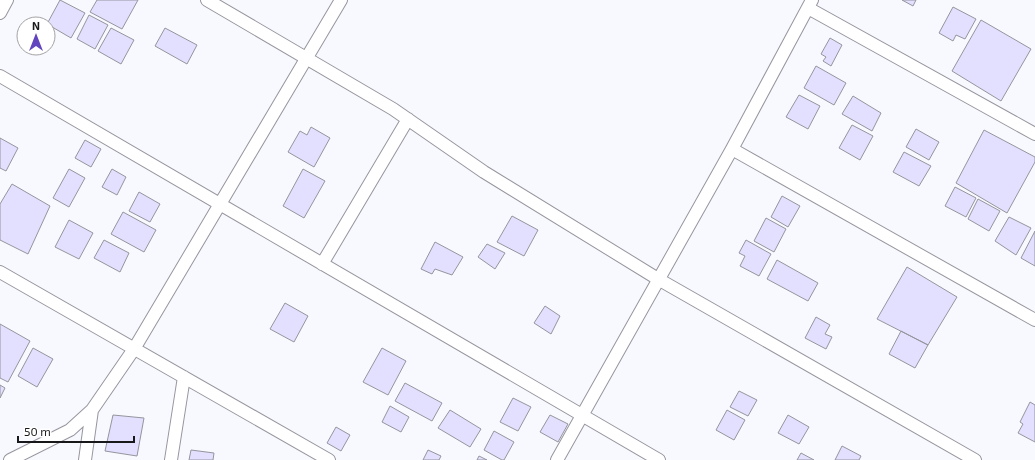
<svg xmlns="http://www.w3.org/2000/svg" width="1035" height="460" viewBox="0 0 1035 460" font-family="'Exo 2',sans-serif">
<style>
.building{fill:#e2dfff;stroke:#95959d}
.lines{fill:none;stroke-linecap:round;stroke-linejoin:round}
.street-casing{stroke:#97969e;stroke-width:14}
.street{stroke:#fff;stroke-width:12}
</style>
<rect width="100%" height="100%" fill="#f8f8ff"/>
<path class="building" d="M60 0 85 13 71 38 47 24Z
M97 0H138L122 29 90 12Z
M902 0H916L913 6Z
M953 7 976 19 965 39 956 35 953 41 939 33Z
M89 15 108 25 95 49 77 39Z
M981 20 1031 49 1001 101 952 71Z
M111 28 134 40 121 64 98 51Z
M165 28 197 45 187 64 155 46Z
M830 38 842 45 831 66 823 61 826 57 821 54Z
M816 66 846 83 834 105 804 88Z
M799 95 820 106 808 129 786 117Z
M853 96 881 113 872 131 842 114Z
M852 125 873 136 860 160 839 148Z
M311 127 330 138 314 167 288 152 300 131 307 135Z
M916 129 939 142 929 160 906 147Z
M984 130 1035 157V162L1007 213 956 183Z
M0 138 18 148 6 171 0 168Z
M85 140 101 149 91 167 75 158Z
M904 152 931 166 919 186 893 172Z
M69 169 85 178 69 207 53 198Z
M112 169 126 177 117 195 102 187Z
M303 169 325 181 304 218 283 206Z
M12 184 50 206 28 254 0 240V204Z
M955 187 976 198 966 217 945 206Z
M139 192 160 204 150 222 129 211Z
M782 196 800 206 788 227 771 217Z
M978 199 1000 211 989 231 968 219Z
M123 212 156 230 144 252 111 234Z
M512 216 538 230 524 256 497 242Z
M1009 217 1031 228 1016 255 995 241Z
M766 218 786 229 774 252 754 241Z
M69 220 93 233 79 259 55 247Z
M1035 231V266L1021 258Z
M104 240 129 253 120 272 94 258Z
M746 240 771 254 759 276 740 266 745 256 739 253Z
M435 242 463 257 452 275 435 269 432 274 421 269Z
M487 244 505 253 495 269 478 257Z
M777 260 818 283 808 301 767 279Z
M907 267 957 297 928 345 877 319Z
M285 303 308 316 294 342 270 329Z
M545 306 560 316 551 334 534 323Z
M816 317 830 325 825 334 832 337 826 349 805 338Z
M0 324 30 341 8 382 0 378Z
M901 331 928 345 915 368 889 354Z
M33 348 53 359 37 387 18 376Z
M382 348 406 361 388 395 363 382Z
M405 383 442 403 432 421 395 401Z
M0 385 5 388 0 398Z
M739 391 757 400 748 416 730 407Z
M513 398 531 407 518 431 500 422Z
M1030 402 1035 405V442L1018 433 1023 424 1020 422Z
M390 406 409 417 401 432 382 422Z
M450 410 481 429 470 447 438 428Z
M727 410 745 420 734 440 716 430Z
M113 415 144 418 137 456 105 451Z
M550 415 568 424 558 442 540 432Z
M788 415 809 427 799 444 778 433Z
M336 427 350 435 341 451 327 443Z
M494 431 514 442 504 460H502L484 450Z
M842 446 861 456 859 460H835Z
M191 450 214 453 213 460H189Z
M428 450 441 456 439 460H423Z
M801 453 814 460H797Z
M479 456 487 460H477Z"/>
<g class="lines">
<defs>
<path id="street" d="M207 0 393 109 484 172 658 279 975 460
M808 8 1035 134
M0 13 7 0
M0 76 659 460
M732 149 1035 320
M322 264 408 119
M0 272 329 460
M10 460 70 430 92 410 134 349 341 0
M85 460 92 410
M171 460 184 377
M557 460 732 149 812 0"/>
</defs>
<use href="#street" class="street-casing"/>
<use href="#street" class="street"/>
</g>
<g transform="translate(36 36)"><circle r="19" fill="#ffffff" stroke="#a3a3a4"/>
<path d="M0-3L7 15L0 10L-7 15Z" fill="#6245be"/>
<text y="-6" font-size="11" font-weight="bold" text-anchor="middle" fill="#18181b">N</text>
</g>
<path d="M18 436v6h116v-6" fill="none" stroke="#18181b" stroke-width="2"/>
<text x="24" y="436" font-size="12" fill="#18181b" stroke="#ffffff" stroke-width="3" paint-order="stroke">50 m</text>
</svg>
